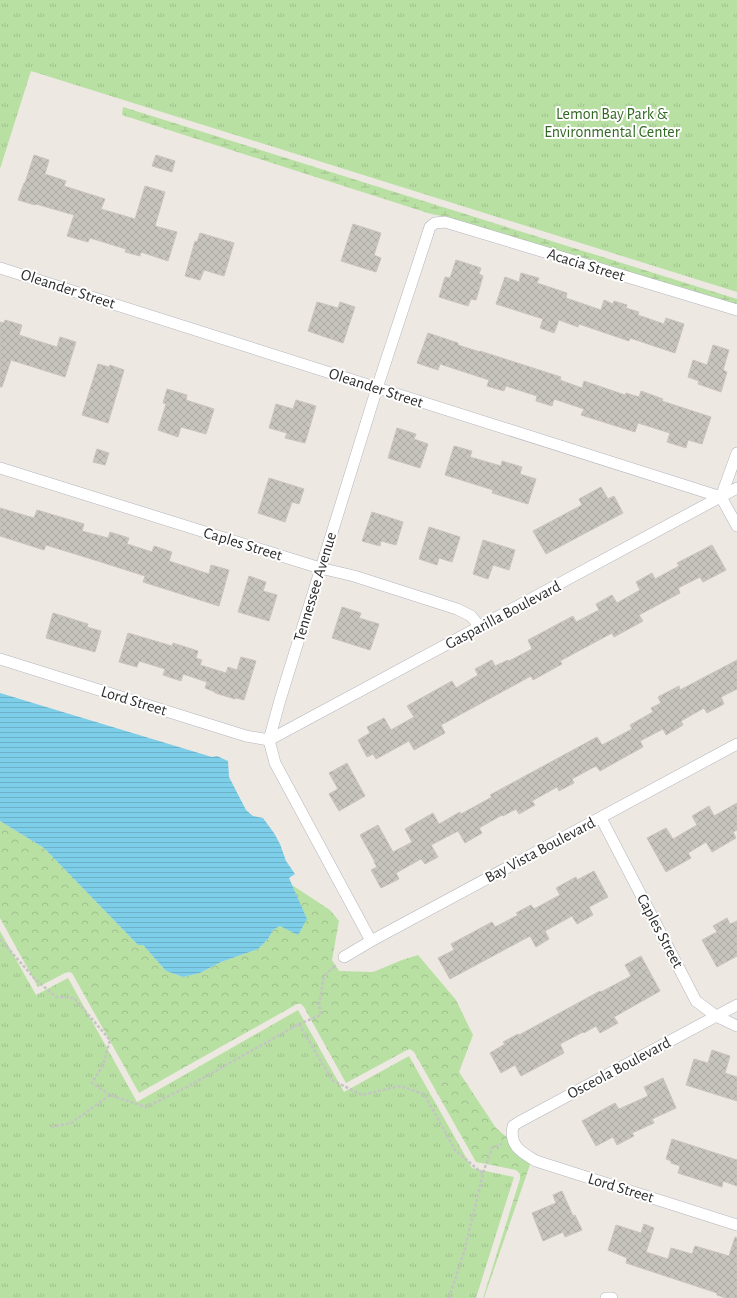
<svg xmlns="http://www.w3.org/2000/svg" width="737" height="1298" viewBox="0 0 737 1298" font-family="'Alegreya Sans',sans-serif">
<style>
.forest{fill:url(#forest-crowns)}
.wetland{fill:url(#wetland-marsh)}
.park{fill:url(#park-tufts)}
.water{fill:url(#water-rules)}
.building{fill:url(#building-cross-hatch);stroke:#cac4bb}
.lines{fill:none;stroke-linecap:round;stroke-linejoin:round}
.minor-casing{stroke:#b2b4bd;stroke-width:12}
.path{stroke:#c4c4c4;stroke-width:2.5;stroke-dasharray:3 2;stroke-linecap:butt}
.minor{stroke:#fff;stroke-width:11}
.labels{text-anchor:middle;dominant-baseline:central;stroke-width:4;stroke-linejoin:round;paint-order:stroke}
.park-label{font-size:16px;fill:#316821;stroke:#fff}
.street-label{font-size:16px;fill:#2e2e2e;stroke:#fff}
</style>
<defs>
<pattern id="forest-crowns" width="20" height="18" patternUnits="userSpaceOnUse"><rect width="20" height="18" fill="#b9e0a3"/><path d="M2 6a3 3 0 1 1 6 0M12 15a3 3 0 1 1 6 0" fill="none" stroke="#9fc08d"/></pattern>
<pattern id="wetland-marsh" width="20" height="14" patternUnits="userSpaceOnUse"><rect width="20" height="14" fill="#b9e0a3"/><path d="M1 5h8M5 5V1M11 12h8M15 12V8" fill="none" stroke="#9fc08d"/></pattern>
<pattern id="park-tufts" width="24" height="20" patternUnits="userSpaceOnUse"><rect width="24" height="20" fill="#b9e0a3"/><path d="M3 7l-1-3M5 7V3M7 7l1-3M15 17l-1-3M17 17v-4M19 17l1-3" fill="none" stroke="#9fc08d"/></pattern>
<pattern id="water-rules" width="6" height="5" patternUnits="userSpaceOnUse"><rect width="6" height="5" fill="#7dcee8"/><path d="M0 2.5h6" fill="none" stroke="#6cb1c7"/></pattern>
<pattern id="building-cross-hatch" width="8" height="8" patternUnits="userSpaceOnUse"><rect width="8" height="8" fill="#c7c3bd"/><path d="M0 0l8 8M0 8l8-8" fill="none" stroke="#aba8a3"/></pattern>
</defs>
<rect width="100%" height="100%" fill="#eee8e2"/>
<path class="forest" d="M0 821 44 848 138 945H143L166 971 183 977 200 973 221 962 258 949 268 939 273 930 280 926 284 927 300 904 292 885 330 910 339 921 332 960 339 971 373 972 402 960 418 955 456 1000 473 1035 459 1072 496 1128 532 1159 484 1298H483L520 1179V1174L516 1170 476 1162 414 1052 410 1049 407 1050 346 1083 304 1007 301 1004H297L139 1093 72 973 69 972 65 973 38 987 0 918Z"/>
<path class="wetland" d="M123 107 737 299V308L447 217 431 214 122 115Z"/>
<path class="park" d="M0 0H737V292L31 71 0 169Z
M0 931 36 995 68 978 137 1102 298 1010 344 1092 409 1056 472 1168 514 1177 476 1298H0Z"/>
<path class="water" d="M0 693 212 757 217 756 228 761 229 777 246 810 253 816 263 818 274 833 280 844 286 861 295 874 289 878 307 919 298 935 280 926 273 930 268 939 258 949 221 962 200 973 183 977 166 971 143 945H138L44 848 0 821Z"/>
<path class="building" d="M34 155 49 160 45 174 66 181 64 186 105 199 101 209 135 219 145 186 165 192 155 226 177 232 168 261 141 252 140 256 125 252 126 249 90 238 88 242 67 236 74 215 36 204 35 205 18 200 24 183H25Z
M156 155 175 161 172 172 152 166Z
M353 224 381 233 374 255 381 258 376 272 341 261Z
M200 233 234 243 224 276 204 270 200 280 185 276 195 241 197 242Z
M456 260 481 268 479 274 483 276 476 300 471 299 468 306 439 297 445 277 450 278Z
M521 273 539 278 537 283 567 293 566 298 601 310 604 300 613 304 614 301 627 305 626 308 639 312 638 315 664 324 666 318 684 324 675 353 630 338 629 341 579 324 578 327 559 320 554 333 540 328 543 319 496 304 505 277 519 282Z
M317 302 338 308 340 302 355 307 343 343 308 331Z
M5 320 22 325 19 335 57 347 60 337 76 342 65 377 11 360 2 387H0V322L4 323Z
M428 333 458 343V345L480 352V351L561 377 560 380 582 388 584 381 625 395 626 393 639 397 641 391 663 399 662 401 711 417 702 444 688 440 686 448 667 442 670 433 638 423 635 432 581 415 584 409 554 399 552 406 536 401 537 396 506 386 504 391 487 386 489 380 440 364 438 370 417 363Z
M713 345 729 350 723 370 727 372 721 392 698 384 699 381 688 377 693 360 707 365Z
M98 364 109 367 110 365 124 370 108 423 82 415Z
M167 389 187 395 186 400 214 409 206 434 181 427 178 437 158 430 166 404 163 403Z
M296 400 316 406 305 443 285 438 287 433 269 428 276 404 293 409Z
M397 428 416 434 414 439 428 444 420 468 388 458Z
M454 446 472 451 470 457 501 466 502 461 522 467 520 474 536 479 528 504 492 493 493 490 445 475Z
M97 449 109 453 105 465 93 462Z
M269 478 304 489 299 504 292 502 285 522 258 513Z
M601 487 608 499 614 496 623 513 546 554 533 531 582 505 579 499Z
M0 508 34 518 37 510 84 524 82 531 108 538 110 532 129 538 127 544 152 552 154 546 172 552 169 561 209 574 211 565 229 570 219 606 143 582 145 576 101 562 46 545 44 550 0 536Z
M372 512 403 522 396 545 381 541 380 546 362 541Z
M429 527 460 537 452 562 439 558 437 565 419 559Z
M483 540 515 550 509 570 493 565 488 579 473 574Z
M712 545 726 570 703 582 700 577 678 588 680 593 639 615 643 621 614 637 612 633 560 661 562 664 533 680 531 676 441 725 445 733 414 750 409 741 376 759 373 754 367 757 358 740 370 733 367 727 384 718 391 730 414 717 407 706 452 681 456 688 478 675 475 669 492 660 495 666 508 660 509 661 532 649 528 640 573 616 576 622 599 610 596 604 612 595 617 603 640 590 636 582 652 573 655 579 679 566 677 563Z
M249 576 266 582 263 591 277 595 269 621 238 612Z
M342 607 361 613 359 618 379 624 370 650 332 638Z
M53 613 88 624 87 627 101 631 95 652 46 638Z
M128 633 172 646 173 643 198 651 196 658 202 660 200 665 226 673 228 667 237 670 241 657 256 661 244 700 236 698 235 699 215 693V692L205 688 207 682 183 674 181 681 163 675 165 669 139 661 137 667 119 662Z
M737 660V689L721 697 724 704 707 713 704 708 681 721 683 725 666 735 663 729 640 741 643 747 616 762 600 771 596 766 572 779 574 783 559 791 557 787 532 801 535 805 519 814 516 809 503 816 502 815 479 828 482 833 465 843 458 831 431 845 438 857 425 864 421 859 396 873 399 879 381 888 371 870 377 867 374 862H375L360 835 378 825 393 852 412 842 405 829 433 813 439 824 460 812 461 814 492 797 490 795 597 737 602 745 606 743 632 729 630 725 653 712 651 708 661 703 658 697 679 686 680 690Z
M347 763 365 796 339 811 329 794 338 789 329 773Z
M737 803V830L733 832 736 838 712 852 706 842 688 853 691 858 666 872 647 838 666 828 673 839 697 825 692 816 709 806 714 816Z
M594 871 608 897 589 907 593 915 577 924 572 916 545 931 549 939 536 947 530 936 450 979 438 958 454 950 451 944 492 922 495 927 518 915 516 913 531 905 534 909 560 895 556 888 576 877 577 880Z
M727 918 730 924 737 921V956L717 967 702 940 717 932 713 926Z
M641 956 660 991 614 1017 618 1023 600 1033 596 1026 584 1033 583 1032 560 1044 564 1053 521 1076 515 1065 501 1073 490 1053 505 1044 503 1042 518 1034 519 1035 600 991 601 992 631 976 625 965Z
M712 1050 730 1056 725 1073 737 1077V1101L686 1085 694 1059 708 1063Z
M663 1078 676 1108 652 1119 654 1123 632 1133 634 1136 617 1145 613 1137 596 1146 582 1121 615 1103 619 1109 648 1096 644 1087Z
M672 1139 737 1160V1186L723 1181 722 1187 678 1173 680 1166 671 1163V1161L666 1159Z
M562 1191 573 1216 575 1215 582 1230 565 1237 563 1232 543 1241 532 1213 556 1203 553 1195Z
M644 1224 654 1228 646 1252 668 1259 671 1248 692 1254 695 1246 729 1256 735 1237 737 1238V1298H726L717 1295V1293L626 1263 627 1258 608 1250 616 1225 641 1233Z"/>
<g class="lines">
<defs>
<path id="minor" d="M0 268 721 497 737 526
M0 468 320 568 354 576 457 609 471 616 480 627
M721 497 737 453
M0 659 246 736 269 740 737 488
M601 818 696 1001 716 1016 737 1026
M371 941 275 763 269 740 280 700 377 388 430 227 435 223 445 222 737 310
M344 957 371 941 737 744
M737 1005 519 1122 513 1126C509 1146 521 1152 536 1161L737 1225
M606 1298H612"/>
</defs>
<use href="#minor" class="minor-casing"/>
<path class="path" d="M0 939 35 979 56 997 74 998 110 1040 103 1065 92 1083 110 1095
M299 1024 332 1080 362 1095 400 1086 424 1094 455 1150 483 1174
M51 1127 71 1123 110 1095 146 1107 187 1087 299 1024 321 1015 319 1004 324 976 336 965
M449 1298 464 1252 484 1170 492 1148 502 1144"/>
<use href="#minor" class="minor"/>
</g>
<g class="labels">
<g class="park-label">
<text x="612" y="114">Lemon Bay Park &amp;<tspan x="612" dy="18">Environmental Center</tspan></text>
</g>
<g class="street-label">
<text transform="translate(586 265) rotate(17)">Acacia Street</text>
<text transform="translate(68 289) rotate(18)">Oleander Street</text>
<text transform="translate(376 388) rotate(18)">Oleander Street</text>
<text transform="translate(243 544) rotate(17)">Caples Street</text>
<text transform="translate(315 587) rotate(-73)">Tennessee Avenue</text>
<text transform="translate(503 615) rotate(-28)">Gasparilla Boulevard</text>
<text transform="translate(134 701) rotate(17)">Lord Street</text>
<text transform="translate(540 850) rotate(-28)">Bay Vista Boulevard</text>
<text transform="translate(660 931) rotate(62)">Caples Street</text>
<text transform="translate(619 1068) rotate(-28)">Osceola Boulevard</text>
<text transform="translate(621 1188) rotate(17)">Lord Street</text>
</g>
</g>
</svg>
